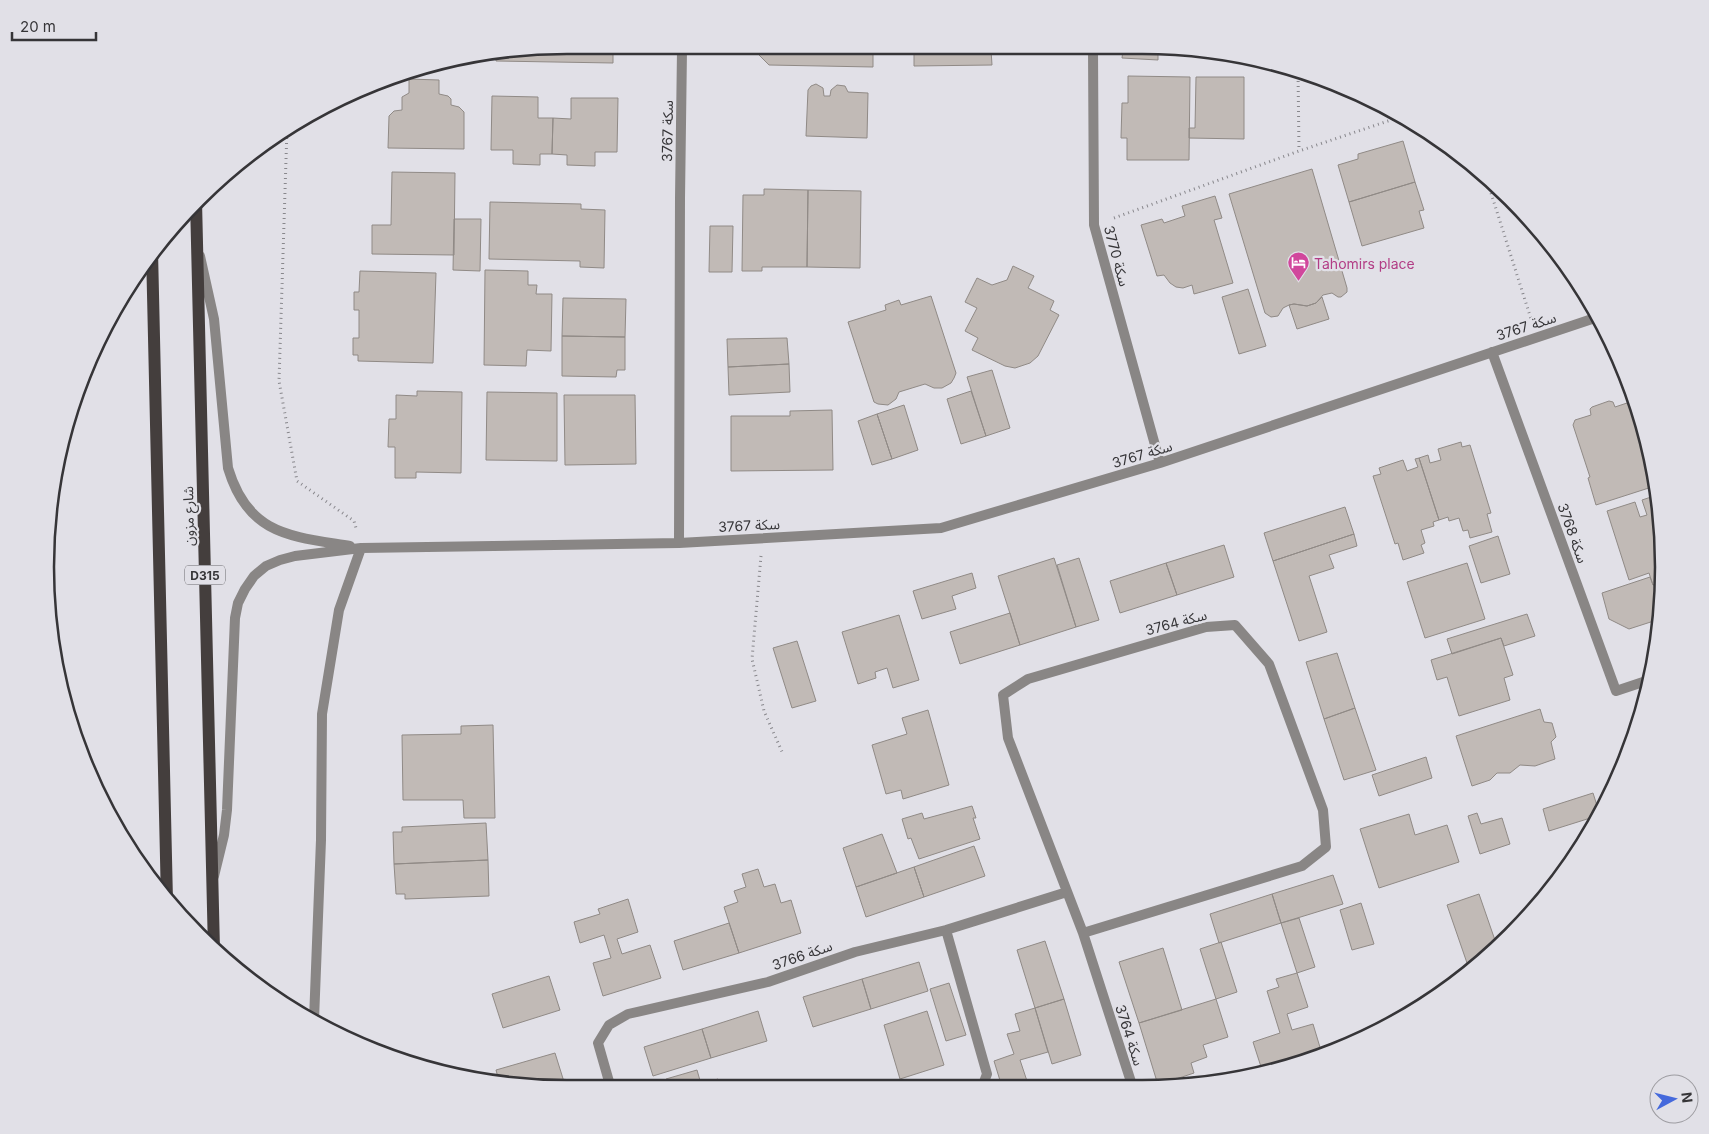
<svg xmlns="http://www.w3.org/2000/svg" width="1709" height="1134" viewBox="0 0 1709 1134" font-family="Inter,'Noto Sans Arabic',sans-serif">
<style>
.built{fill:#d4d2e0}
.building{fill:#c1bab6;stroke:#908a86}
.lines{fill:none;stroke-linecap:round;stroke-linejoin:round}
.path{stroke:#88878c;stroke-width:3;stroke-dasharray:1 4;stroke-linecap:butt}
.minor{stroke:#898685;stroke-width:10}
.primary{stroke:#443e3d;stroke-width:12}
.labels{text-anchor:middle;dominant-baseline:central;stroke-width:4.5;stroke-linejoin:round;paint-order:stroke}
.shield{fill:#e1e0e7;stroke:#69686c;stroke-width:1}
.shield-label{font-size:12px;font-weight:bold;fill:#363538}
.street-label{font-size:14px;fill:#363538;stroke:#e1e0e7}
.hotel-label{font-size:14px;fill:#b23c85;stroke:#e1e0e7;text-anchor:start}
.rim{fill:none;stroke:#363538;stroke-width:2.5}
</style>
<rect width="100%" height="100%" fill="#e1e0e7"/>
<path class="built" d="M55 480V653L46 601V533Z"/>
<path class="building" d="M496 50H613V63L496 61Z
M754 50H873V67L769 65Z
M914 50H991L992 65 914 66Z
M1123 50H1158V60L1122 58Z
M1128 76 1190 77 1189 160H1127V138H1121L1122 103H1128Z
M1196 77H1244V139L1189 138V128H1195Z
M409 79 439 80V94L448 96 451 99V105L459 107 464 112V149L388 148 389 116 394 111 402 110V97L409 93Z
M816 84 823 88 824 96H830L831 90 837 85 845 86 848 92 868 93 867 138 806 136 808 90 811 86Z
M492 96 538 97V118H553L552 154H540V165L513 164V150H491Z
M571 98H618L617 152H595V166L567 165V155L552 154 553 118 571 119Z
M1403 141 1415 182 1349 202 1338 165 1358 159V154Z
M1312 169 1347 288V292L1341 297H1338L1332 293 1323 295 1316 303 1307 306 1294 304 1289 305 1283 308 1278 316 1271 317 1265 313 1229 194Z
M392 172 455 173 454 255 372 254V225H391Z
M1415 182 1424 210 1419 211 1424 228 1362 246 1349 202Z
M764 189 808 190 807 267H762V271H742L743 195H764Z
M808 190 861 191 860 268 807 267Z
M1215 196 1222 218 1214 220 1233 283 1194 294 1192 285 1183 288 1176 287 1170 283 1164 275 1157 276 1141 225 1162 219 1164 223 1185 216 1182 206Z
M490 202 581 204V209L605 210 604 268 580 267V261L489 259Z
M454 219H481L480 271 453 270Z
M710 226H733L732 272H709Z
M1013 266 1034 276 1028 288 1054 301 1050 310 1059 315 1038 356 1030 363 1015 368 1005 366 972 350 978 338 965 331 977 308 965 302 977 278 992 285 1007 280Z
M485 270 528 271V285H537L536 294H552L551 351 527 350 526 366 484 365Z
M360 271 436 273 433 363 358 361V355H353V338H359V310H354V292H359Z
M1248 289 1266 346 1239 354 1222 297Z
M931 296 956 373 954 378 951 383 942 388H934L925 384 899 392 896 399 888 405 878 404 874 402 848 322 886 310 885 305 899 300 901 305Z
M1322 297 1329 319 1297 329 1289 305 1294 304 1307 306 1316 303Z
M563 298 626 299 625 337 562 336Z
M562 336 625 337V370H617L616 377 562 376Z
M787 338 789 364 728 367 727 339Z
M789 364 790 392 729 395 728 367Z
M992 370 1010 428 986 436 967 377Z
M417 391 462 392 461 473 416 472V478H395V447H388L389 419H396V395L417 396Z
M971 391 986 436 961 444 947 399Z
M487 392 557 393V461L486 460Z
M564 395H635L636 464 565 465Z
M1609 401 1613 402 1615 407 1630 402 1634 406 1650 453 1655 486 1596 505 1588 478 1590 477 1573 425 1575 420 1591 415 1590 409 1592 407Z
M904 405 918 450 892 459 877 414Z
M832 410 833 470 731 471V416H790V411Z
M877 414 892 459 872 465 858 421Z
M1461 442 1462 447 1470 445 1491 513 1487 514 1492 532 1470 538 1468 530 1463 531 1459 518 1449 521 1448 517 1439 520 1419 458 1428 455 1430 463 1441 460 1438 449Z
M1419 458 1439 520 1433 522 1434 526 1421 530 1425 543 1421 545 1424 553 1403 560 1398 543 1395 544 1373 476 1381 474 1379 468 1403 460 1407 471 1418 467 1415 459Z
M1657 495 1663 533 1661 582 1653 585 1649 573 1629 580 1607 511 1635 502 1640 517 1647 515 1642 500Z
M1345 507 1354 534 1273 561 1264 533Z
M1354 534 1357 546 1329 555 1334 568 1309 576 1327 632 1299 641 1273 561Z
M1498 536 1510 574 1481 583 1469 546Z
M1224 545 1234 577 1177 595 1166 563Z
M1054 558 1076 627 1020 645 998 576Z
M1079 558 1099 620 1076 627 1057 565Z
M1166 563 1177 595 1120 613 1110 581Z
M1467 563 1485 619 1425 638 1407 582Z
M972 573 976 588 952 596 956 609 922 619 913 591Z
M1650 577 1653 585 1661 582 1660 619 1629 629 1609 619 1602 593Z
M1010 613 1020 645 960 664 950 632Z
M1527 614 1535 636 1504 646 1501 638 1452 654 1447 639Z
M899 615 919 680 893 688 887 668 875 672 876 678 858 684 842 632Z
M1501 638 1513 675 1504 678 1510 700 1459 716 1447 677 1437 680 1431 660Z
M797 641 816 701 792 708 773 648Z
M1337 653 1355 708 1324 719 1306 662Z
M1355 708 1376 770 1344 780 1324 719Z
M1540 709 1544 722 1552 723 1556 737 1551 742 1555 759 1535 766 1520 765 1510 773H1497L1490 780 1472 786 1456 736Z
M928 710 949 785 903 799 901 790 886 794 872 745 907 734 902 718Z
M493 725 495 818H464L463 800H403L402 735 461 734V726Z
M1426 757 1432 778 1379 796 1372 775Z
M1593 793 1600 815 1549 831 1543 809Z
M972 806 976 818H973L980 839 919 859 911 838 908 839 902 819 922 813 924 819Z
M1477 813 1481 824 1502 818 1510 844 1480 854 1468 816Z
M1409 814 1415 835 1447 825 1459 862 1379 888 1360 829Z
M486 823 488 860 394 864 393 832H402V827Z
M882 834 897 873 856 887 843 848Z
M974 846 985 876 924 897 914 867Z
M488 860 489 896 405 899V894H396L394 864Z
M914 867 924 897 866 917 856 887Z
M758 869 764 887 775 884 781 903 791 900 801 933 739 953 724 907 738 902 734 891 746 887 742 874Z
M1333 875 1343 904 1281 923 1272 894Z
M1272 894 1281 923 1219 943 1210 914Z
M1479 894 1497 946 1486 956 1467 963 1447 905Z
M628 899 638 932 617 939 622 954 650 945 661 978 603 996 593 963 611 958 604 935 580 943 574 922 600 914 598 909Z
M1361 903 1374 944 1352 950 1340 910Z
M1299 918 1315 967 1297 973 1281 923Z
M729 923 739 953 683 970 674 941Z
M1045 941 1064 999 1035 1008 1017 950Z
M1221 942 1237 992 1216 999 1200 949Z
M1163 948 1182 1010 1139 1023 1119 962Z
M1486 956 1470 972 1467 963Z
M919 962 928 991 871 1009 862 979Z
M1297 973 1308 1007 1287 1014 1292 1030 1313 1024 1322 1054 1263 1073 1253 1042 1280 1033 1267 991 1279 987 1276 979Z
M549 976 560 1010 503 1028 492 994Z
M862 979 871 1009 813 1027 803 997Z
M949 983 966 1035 946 1041 930 989Z
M1064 999 1081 1055 1052 1064 1035 1008Z
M1216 999 1228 1037 1203 1045 1207 1057 1191 1063 1194 1073 1158 1085 1139 1023Z
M1035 1008 1048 1052 1020 1060 1029 1087H1002L994 1061 1014 1054 1007 1034 1020 1031 1015 1014Z
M758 1011 767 1041 711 1058 702 1029Z
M927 1011 944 1065 900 1079 884 1025Z
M702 1029 711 1058 653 1076 644 1047Z
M555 1053 565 1085H500L496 1070Z
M697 1070 701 1084 718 1079 719 1086 668 1085 666 1079Z"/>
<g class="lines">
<path class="path" d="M1298 71 1299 151
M287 128 279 381 297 481 354 521 356 528
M1485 174 1531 319
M1114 218 1299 151 1400 117
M761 556 752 659 764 711 783 754"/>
<path class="minor" d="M1093 50 1094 225 1160 463
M200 256 214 319 228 468C248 535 290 536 350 546
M1492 352 1616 691 1649 680
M679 543 680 198 682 50
M214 876 224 835 227 810 235 618 238 603 245 589 254 576 266 566 280 560 295 556 361 548 679 543 941 528 1160 463 1598 317
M946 930 987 1074 982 1087
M1083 933 1302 866 1326 847 1323 810 1269 664 1235 625 1206 627 1028 679 1003 695 1008 738 1083 933 1133 1088
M314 1020 321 840 322 714 339 610 361 548
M610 1085 598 1043 609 1025 628 1014 768 982 855 952 946 930 1067 892"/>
<path class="primary" d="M196 201 214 950
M152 251 167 901"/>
</g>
<defs>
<symbol id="hotel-pin" viewBox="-11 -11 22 30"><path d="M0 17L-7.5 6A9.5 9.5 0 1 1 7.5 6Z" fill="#d1479c" stroke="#e1e0e7"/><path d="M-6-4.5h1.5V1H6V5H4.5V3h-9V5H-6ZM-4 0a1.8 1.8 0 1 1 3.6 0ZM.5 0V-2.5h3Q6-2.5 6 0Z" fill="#fff"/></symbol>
</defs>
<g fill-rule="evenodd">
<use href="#hotel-pin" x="1286" y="250" width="25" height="34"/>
</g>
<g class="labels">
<rect class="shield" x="185" y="565.5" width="40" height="19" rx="4"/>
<g class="shield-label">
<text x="205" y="575">D315</text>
</g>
<g class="street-label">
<text transform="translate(667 131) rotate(-89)">سكة 3767</text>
<text transform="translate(1117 256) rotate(75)">سكة 3770</text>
<text transform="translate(1526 326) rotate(-18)">سكة 3767</text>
<text transform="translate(1142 454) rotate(-17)">سكة 3767</text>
<text transform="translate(188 516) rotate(-91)">شارع مزون</text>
<text transform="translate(749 525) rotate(-3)">سكة 3767</text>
<text transform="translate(1573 533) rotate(70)">سكة 3768</text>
<text transform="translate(1176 622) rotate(-15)">سكة 3764</text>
<text transform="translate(802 955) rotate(-19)">سكة 3766</text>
<text transform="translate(1130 1035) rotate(72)">سكة 3764</text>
</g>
<g class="hotel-label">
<text x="1314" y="263">Tahomirs place</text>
</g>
</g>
<path d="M0 0H1709V1134H0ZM567 54H1142A513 513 0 0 1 1655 567V567A513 513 0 0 1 1142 1080H567A513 513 0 0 1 54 567V567A513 513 0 0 1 567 54Z" fill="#e1e0e7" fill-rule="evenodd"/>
<path class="rim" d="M567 54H1142A513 513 0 0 1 1655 567V567A513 513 0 0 1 1142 1080H567A513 513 0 0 1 54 567V567A513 513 0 0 1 567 54Z"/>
<g transform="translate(1674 1099) rotate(83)"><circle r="24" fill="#e1e0e7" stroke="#9d9ca1"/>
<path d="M0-4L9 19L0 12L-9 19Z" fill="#4569dc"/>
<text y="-8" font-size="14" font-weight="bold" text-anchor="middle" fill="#363538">N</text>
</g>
<path d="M12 32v8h84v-8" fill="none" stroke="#363538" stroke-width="2.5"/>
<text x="20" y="32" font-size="15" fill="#363538" stroke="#e1e0e7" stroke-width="4" paint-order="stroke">20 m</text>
</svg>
